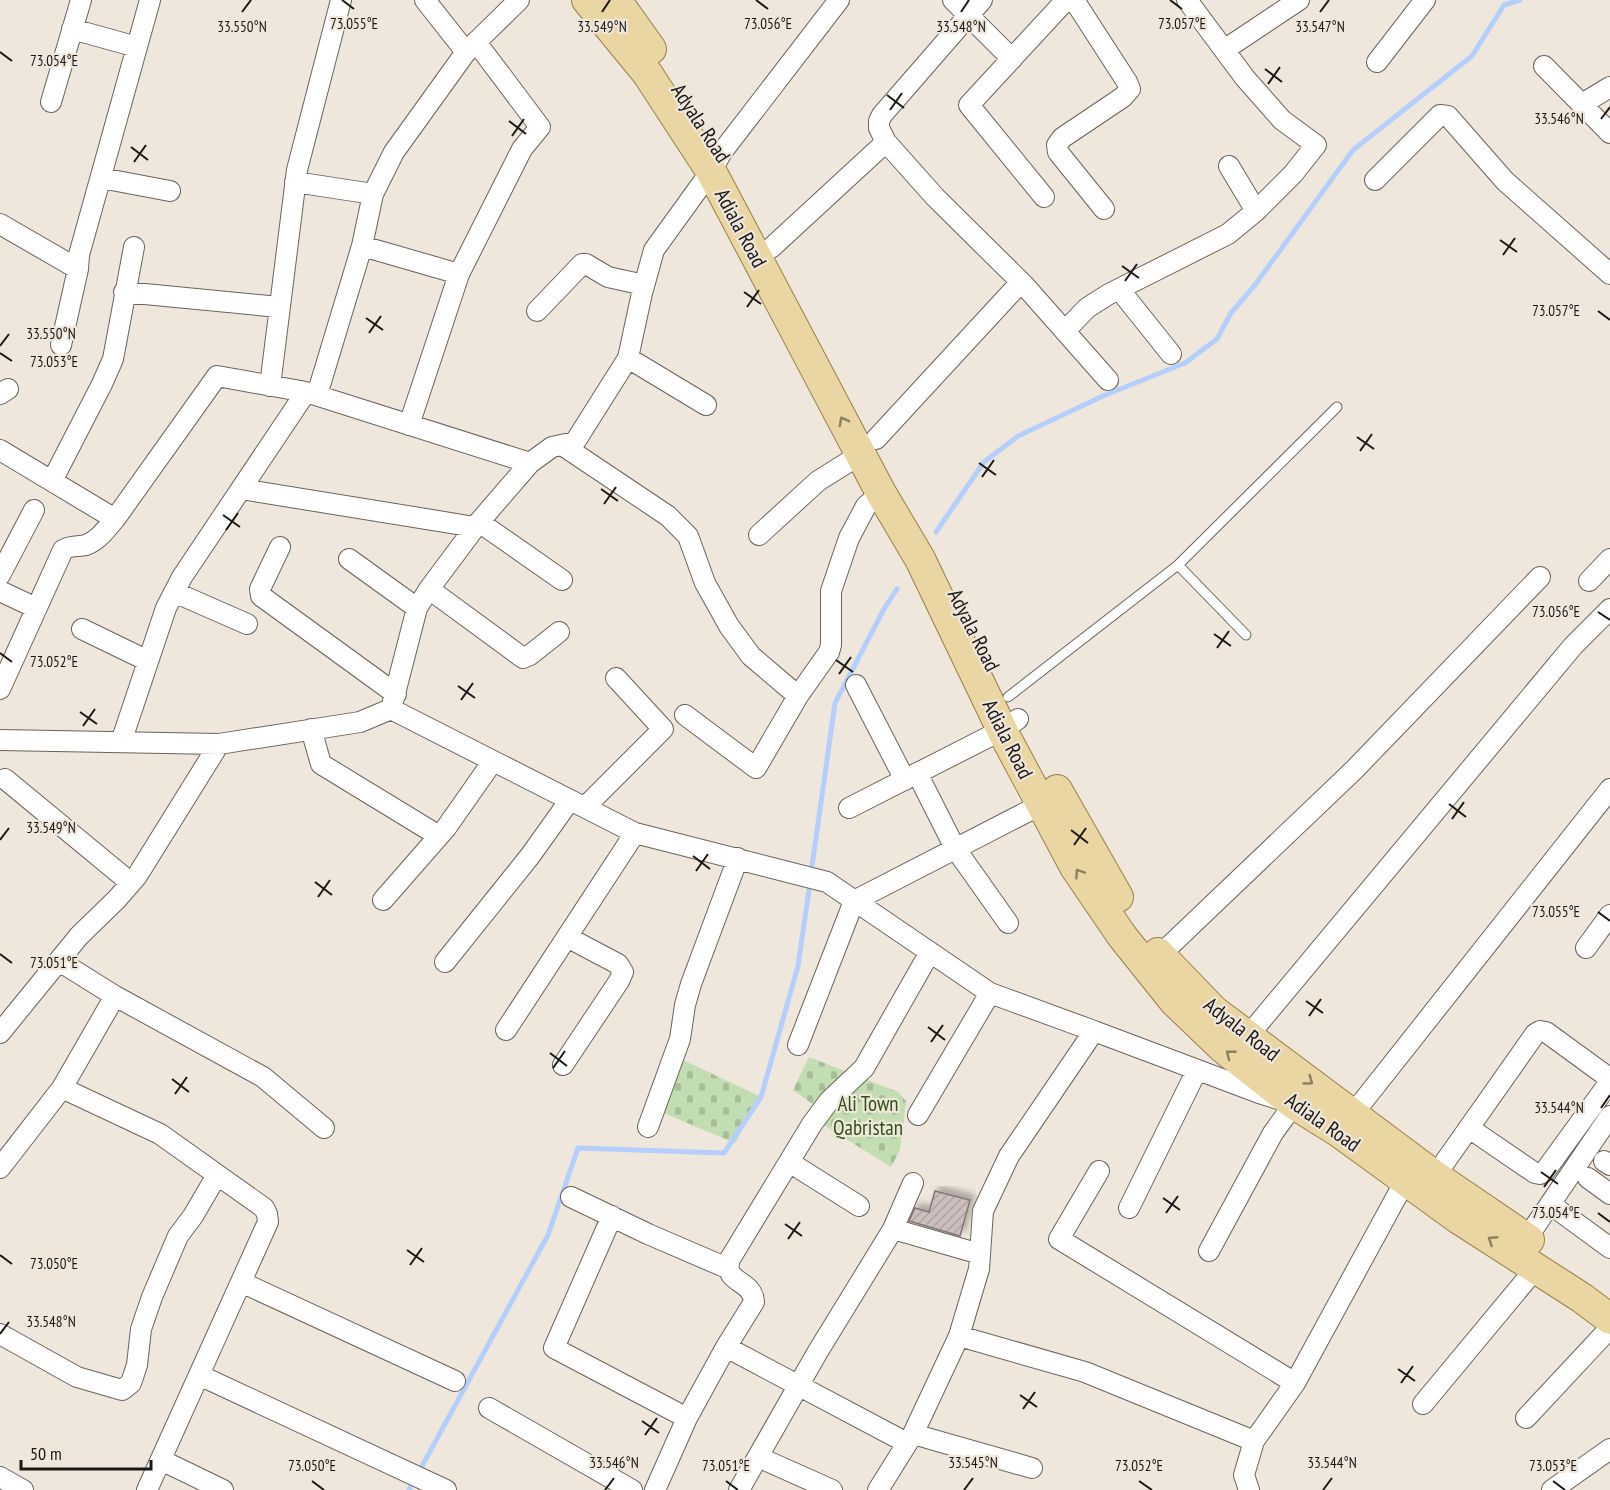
<svg xmlns="http://www.w3.org/2000/svg" width="1610" height="1490" viewBox="0 0 1610 1490" font-family="'PT Sans Narrow',sans-serif">
<style>
.cemetery{fill:url(#cemetery-stones)}
.lines{fill:none;stroke-linecap:round;stroke-linejoin:round}
.stream{stroke:#b4cffe;stroke-width:5}
.building{fill:url(#building-hatch);stroke:#837675;stroke-width:1.5;filter:url(#shadow)}
.service-casing{stroke:#6a635b;stroke-width:11}
.minor-casing{stroke:#6a635b;stroke-width:22}
.primary-casing{stroke:#978148;stroke-width:32}
.service{stroke:#fff;stroke-width:9}
.minor{stroke:#fff;stroke-width:20}
.primary{stroke:#e9d6a2;stroke-width:30}
.oneway{stroke:#8c8062}
.ticks{fill:none;stroke:#1a1814;stroke-width:2}
.labels{text-anchor:middle;dominant-baseline:central;stroke-width:4.5;stroke-linejoin:round;paint-order:stroke}
.street-label{font-size:21px;fill:#1a1814;stroke:#efe6dc}
.park-label{font-size:21px;fill:#305115;stroke:#efe6dc}
.ticks-label{font-size:15px;text-anchor:middle;fill:#1a1814;stroke:#efe6dc;stroke-width:4.5;stroke-linejoin:round;paint-order:stroke}
</style>
<defs>
<pattern id="cemetery-stones" width="16" height="16" patternUnits="userSpaceOnUse" patternTransform="scale(1.5)"><rect width="16" height="16" fill="#c2ddb1"/><path d="M2 7V4a2 2 0 0 1 4 0v3zM10 15v-3a2 2 0 0 1 4 0v3z" fill="#a6bd97"/></pattern>
<pattern id="building-hatch" width="6" height="6" patternUnits="userSpaceOnUse" patternTransform="scale(1.5)"><rect width="6" height="6" fill="#ccbebd"/><path d="M-1 1l2-2M0 6l6-6M5 7l2-2" fill="none" stroke="#afa3a2"/></pattern>
<filter id="shadow"><feDropShadow dx="5" dy="-5" stdDeviation="3" flood-color="#0004"/></filter>
</defs>
<rect width="100%" height="100%" fill="#efe6dc"/>
<path class="cemetery" d="M809 1057 898 1092 906 1101 900 1150 891 1167 825 1126 818 1108 793 1090Z
M681 1059 761 1097 735 1143 661 1112Z"/>
<g class="lines">
<path class="stream" d="M936 532 984 462 1018 436 1103 396 1185 363 1217 339 1231 313 1255 285 1353 150 1472 56 1504 5 1520 0
M811 873 835 703 884 609 897 589
M409 1490 548 1235 578 1148 724 1153 761 1097 798 966 810 883"/>
</g>
<path class="building" d="M935 1191 970 1200 960 1236 909 1221 915 1208 929 1212Z"/>
<g class="lines">
<defs>
<path id="service" d="M1178 565 1246 635
M1008 697 1178 565 1337 407"/>
<path id="minor" d="M425 0 466 52
M839 0 722 152 711 171 654 250 642 293 628 358 575 442 552 447 530 463 479 522 429 589 417 608 391 709 635 833 827 882 990 993 1094 1031
M953 0 1012 59
M982 0 882 115 879 121V128L886 142 935 197 1025 286 1108 380
M1074 0 1127 82 1130 89 1123 97 1062 138 1057 145 1058 152 1104 209
M72 29 137 47
M1224 50 1299 0
M1377 62 1425 0
M1544 66 1610 133
M51 102 81 0
M1582 104 1610 87
M1229 166 1256 211
M101 178 170 191
M1375 180 1440 115 1448 116 1505 181 1610 274
M295 182 373 194 394 152 466 52 519 0
M373 194 362 246 459 274
M1044 197 969 105 1066 0
M0 224 78 269 79 255 150 0
M771 248 886 142
M1119 289 1171 354
M124 292 279 307
M537 311 582 264H586L608 277 644 285
M1065 331 1087 308 1109 294 1228 234 1256 211 1293 174 1316 145 1282 120 1245 78 1187 0
M61 345 78 269
M628 358 706 405
M270 386 297 170 341 0
M0 394 8 389
M317 395 362 246
M409 425 459 274 522 149 540 127 476 42
M876 439 1021 282
M562 445 668 516 688 536 705 583 729 626 751 656 798 696
M0 450 115 519 217 376 306 392 530 463
M52 481 102 384 113 359 134 247
M241 489 475 527
M479 522 562 580
M759 535 818 481 861 454
M280 547 260 589 261 596 396 694
M349 559 417 608
M0 575 34 510
M1589 581 1610 559
M429 589 523 658 530 655 559 632
M0 591 36 608
M174 592 247 624
M82 629 148 661
M856 685 905 780
M0 689 63 550C70 545 78 547 86 545 99 540 106 529 115 519
M685 715 756 768 798 696 829 652 831 645V591L849 538 866 506 881 493
M311 729 321 764 439 836
M0 740 219 744 360 722 391 709
M121 742 166 608 182 577 306 392
M917 773 955 848 1008 923
M5 779 131 883
M585 807 663 729 616 678
M849 808 1002 730 1018 719
M383 900 446 828 493 761
M1586 948 1610 915
M1160 955 1354 770 1540 577
M59 961 115 996 263 1077 324 1128
M445 962 530 856 570 800
M506 1030 635 833
M0 1033 79 936 117 899 137 876 219 744
M1248 1036 1573 646 1610 609
M798 1045 854 901 1050 800
M563 1065 619 981 623 972 618 964 567 937
M62 1088 160 1134 264 1208 267 1214 268 1222 147 1490
M918 1115 990 993
M1345 1124 1610 789
M648 1127 680 1039 685 1005 691 984 738 858
M1604 1161 1610 1165
M789 1162 859 1206
M0 1168 62 1088 115 996
M1099 1171 1059 1239 1295 1383
M1435 1176 1535 1034 1540 1031 1546 1032 1609 1078V1083L1545 1171 1540 1174 1535 1173 1469 1128
M1588 1178 1610 1194
M571 1197 648 1234 727 1268
M1550 1204 1610 1248
M1129 1208 1197 1070
M612 1216 554 1348 687 1418
M893 1229 980 1254
M1523 1250 1527 1238 1610 1116
M241 1282 455 1381
M0 1334 77 1377 122 1390 131 1383 137 1365 141 1329 152 1297 178 1236 193 1216 217 1175
M959 1336 1085 1372 1254 1441
M726 1347 907 1443
M199 1375 446 1490
M1423 1404 1536 1268
M489 1408 632 1490
M1526 1418 1610 1328
M913 1434 1032 1468
M758 1457 832 1490
M161 1460 223 1490
M0 1477 23 1490
M655 1490 687 1418 726 1347 754 1302C753 1279 722 1284 730 1259L812 1124 829 1101 864 1068 930 952
M739 1490 817 1353 893 1229 913 1183
M878 1490 913 1434 959 1336 979 1269 983 1211 1009 1156 1094 1031 1259 1093 1294 1104 1273 1133 1209 1251
M1249 1490 1244 1475 1254 1441 1295 1383 1405 1181
M1552 1490 1610 1449"/>
<path id="primary" d="M587 0 647 73 711 171 881 493 920 559 1005 736 1075 867 1122 936 1174 1001 1223 1048 1294 1104 1339 1132 1459 1219 1582 1298 1610 1319
M616 0 651 49
M1057 790 1118 897
M1158 953 1214 1011 1435 1176 1529 1240"/>
</defs>
<use href="#service" class="service-casing"/>
<use href="#minor" class="minor-casing"/>
<use href="#primary" class="primary-casing"/>
<use href="#service" class="service"/>
<use href="#minor" class="minor"/>
<use href="#primary" class="primary"/>
</g>
<defs><path id="oneway-chevron" d="M-2-3.5L2.5 0L-2 3.5" fill="none" stroke-width="1.6" stroke-linecap="round" stroke-linejoin="round" transform="scale(1.5)"/></defs>
<g class="oneway">
<use href="#oneway-chevron" transform="translate(843 421) rotate(-118)"/>
<use href="#oneway-chevron" transform="translate(1079 873) rotate(-124)"/>
<use href="#oneway-chevron" transform="translate(1230 1054) rotate(-142)"/>
<use href="#oneway-chevron" transform="translate(1309 1081) rotate(36)"/>
<use href="#oneway-chevron" transform="translate(1492 1240) rotate(-147)"/>
</g>
<path class="ticks" d="M342 0 354 9M756 0 768 9M1170 0 1182 9M242 12 251 0M602 12 610 0M961 12 969 0M1320 12 1329 0M0 52 12 61M1265 69 1282 82M1268 84 1280 67M887 95 904 108M890 110 902 93M1601 119 1610 107M509 121 526 134M512 136 524 119M131 147 148 160M134 162 146 145M1500 240 1517 252M1503 255 1515 238M1122 266 1139 278M1125 281 1137 264M744 292 761 304M747 307 759 290M1598 311 1610 320M366 318 383 330M369 333 381 316M0 346 9 334M0 353 12 361M1357 437 1374 449M1360 451 1372 434M979 463 996 475M982 477 994 460M601 489 618 501M604 504 616 487M223 515 240 527M226 530 238 513M1598 612 1610 620M1214 634 1231 646M1217 648 1229 631M0 653 12 662M836 660 853 672M839 674 851 657M458 686 475 698M461 700 473 683M80 712 97 724M83 726 95 709M1449 804 1466 817M1452 819 1464 802M1071 830 1088 843M0 840 9 828M1074 845 1086 828M693 856 710 869M696 871 708 854M315 882 332 895M318 897 330 880M1598 912 1610 921M0 954 12 963M1306 1001 1323 1013M1309 1016 1321 999M928 1027 945 1040M931 1042 943 1025M550 1053 567 1066M553 1068 565 1051M172 1079 189 1092M175 1094 187 1077M1601 1108 1610 1095M1541 1172 1558 1184M1544 1187 1556 1170M1163 1198 1180 1210M1166 1213 1178 1196M1598 1213 1610 1222M785 1224 802 1236M788 1239 800 1222M407 1250 424 1262M0 1255 12 1264M410 1265 422 1248M0 1334 9 1322M1398 1369 1415 1381M1401 1383 1413 1366M1020 1395 1037 1407M1023 1409 1035 1392M642 1421 659 1433M645 1435 657 1418M312 1481 324 1490M726 1481 738 1490M1139 1481 1152 1490M1553 1481 1565 1490M605 1490 614 1478M964 1490 973 1478M1323 1490 1332 1478"/>
<g class="labels">
<g class="street-label">
<text transform="translate(701 123) rotate(57)">Adyala Road</text>
<text transform="translate(741 228) rotate(62)">Adiala Road</text>
<text transform="translate(974 630) rotate(63)">Adyala Road</text>
<text transform="translate(1008 739) rotate(63)">Adiala Road</text>
<text transform="translate(1242 1029) rotate(38)">Adyala Road</text>
<text transform="translate(1323 1122) rotate(35)">Adiala Road</text>
</g>
<g class="park-label">
<text x="868" y="1103">Ali Town<tspan x="868" dy="24">Qabristan</tspan></text>
</g>
</g>
<g class="ticks-label">
<text x="354" y="29">73.055°E</text>
<text x="768" y="29">73.056°E</text>
<text x="1182" y="29">73.057°E</text>
<text x="602" y="32">33.549°N</text>
<text x="242" y="32">33.550°N</text>
<text x="961" y="32">33.548°N</text>
<text x="1320" y="32">33.547°N</text>
<text x="54" y="66">73.054°E</text>
<text x="1559" y="124">33.546°N</text>
<text x="1556" y="316">73.057°E</text>
<text x="51" y="339">33.550°N</text>
<text x="54" y="367">73.053°E</text>
<text x="1556" y="617">73.056°E</text>
<text x="54" y="667">73.052°E</text>
<text x="51" y="833">33.549°N</text>
<text x="1556" y="917">73.055°E</text>
<text x="54" y="968">73.051°E</text>
<text x="1559" y="1113">33.544°N</text>
<text x="1556" y="1218">73.054°E</text>
<text x="54" y="1269">73.050°E</text>
<text x="51" y="1327">33.548°N</text>
<text x="614" y="1468">33.546°N</text>
<text x="973" y="1468">33.545°N</text>
<text x="1332" y="1468">33.544°N</text>
<text x="312" y="1471">73.050°E</text>
<text x="726" y="1471">73.051°E</text>
<text x="1139" y="1471">73.052°E</text>
<text x="1553" y="1471">73.053°E</text>
</g>
<path d="M21 1460v9h130v-9" fill="none" stroke="#1a1814" stroke-width="3"/>
<text x="30" y="1460" font-size="18" fill="#1a1814" stroke="#efe6dc" stroke-width="4.5" paint-order="stroke">50 m</text>
</svg>
